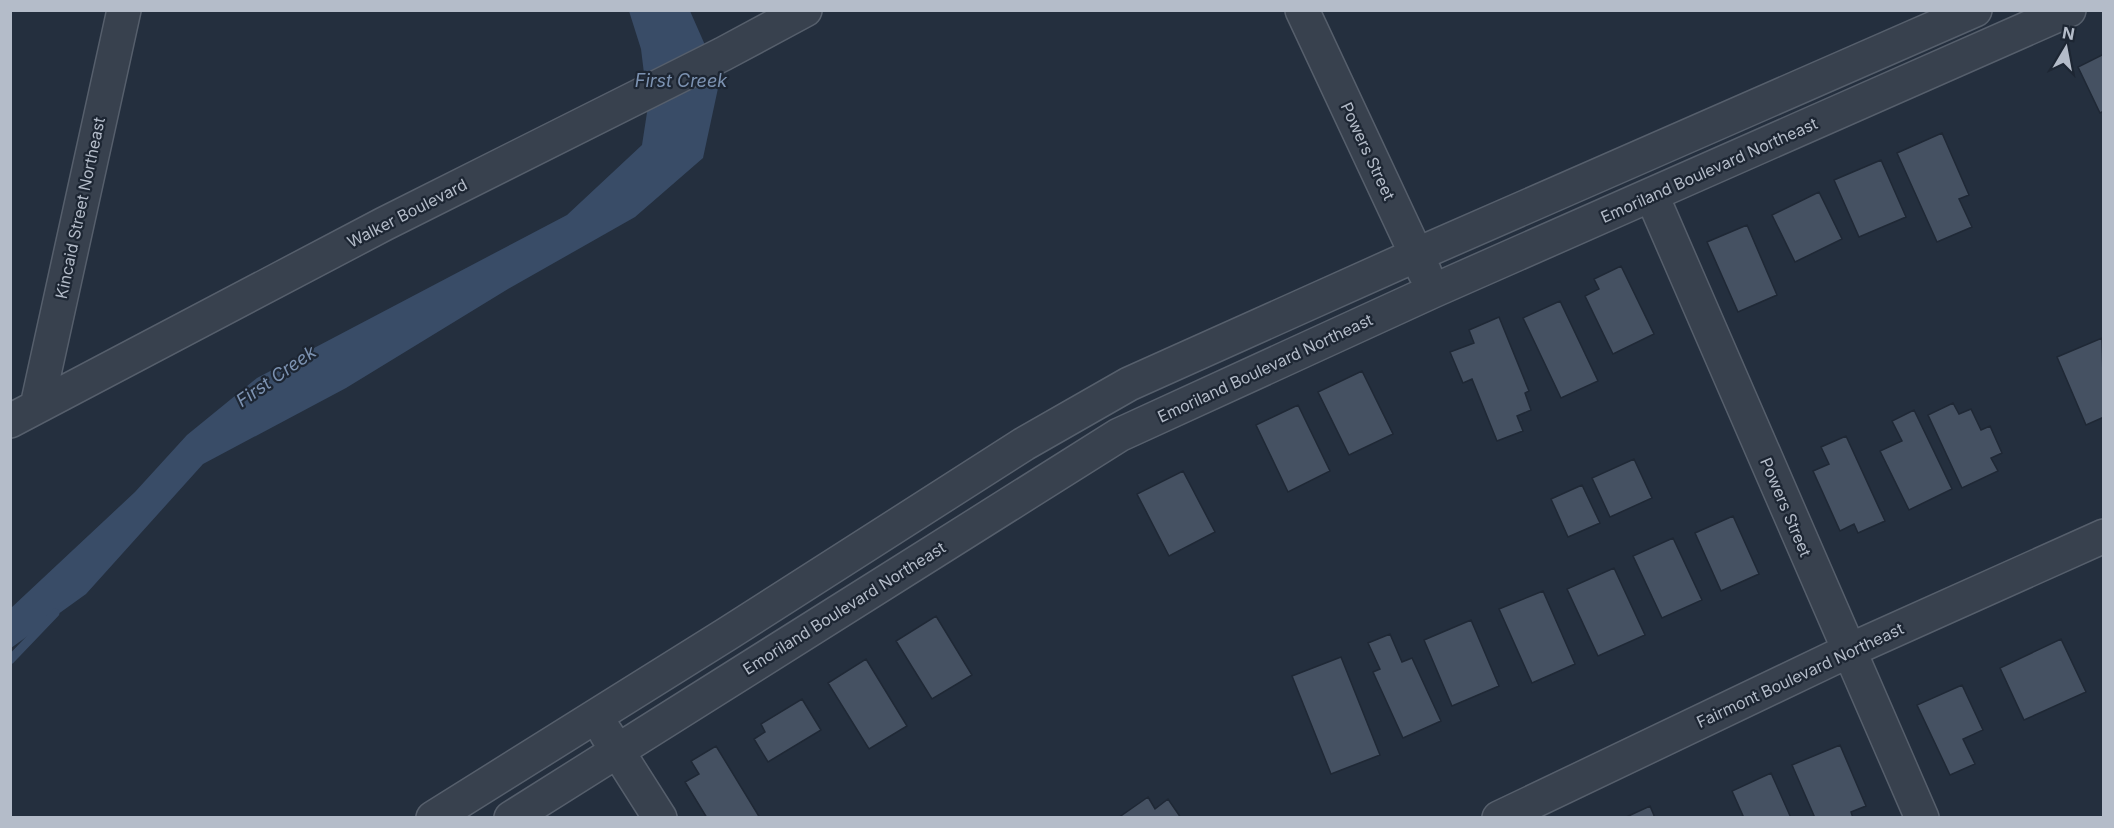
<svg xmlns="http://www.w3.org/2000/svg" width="2114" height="828" viewBox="0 0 2114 828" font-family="Inter,sans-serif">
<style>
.water{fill:#394c67}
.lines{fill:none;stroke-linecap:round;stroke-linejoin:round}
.stream{stroke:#394c67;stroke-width:9}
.building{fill:#455162;stroke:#1f2835;stroke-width:1.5}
.minor-casing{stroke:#565f6c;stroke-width:36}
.minor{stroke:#38414e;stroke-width:33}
.labels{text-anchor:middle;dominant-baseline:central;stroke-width:4.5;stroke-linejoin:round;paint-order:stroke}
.street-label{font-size:16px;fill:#b4bcc9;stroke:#1d2633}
.water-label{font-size:18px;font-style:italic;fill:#7c92b1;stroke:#1d2633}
</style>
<rect width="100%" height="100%" fill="#242f3e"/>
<path class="water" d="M629 11H690L720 79 703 158 635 217 508 289 346 388 203 464 86 594 11 648V608L135 492 187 435 257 378 567 215 642 145 648 106 641 49Z"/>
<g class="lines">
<path class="stream" d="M10 660 55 613"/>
</g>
<path class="building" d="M2104 54V111L2100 113 2078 67Z
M1942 133 1969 195 1959 199 1972 227 1937 242 1897 153Z
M1881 160 1906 217 1859 237 1834 180Z
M1819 192 1842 239 1795 262 1772 215Z
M1747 225 1777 295 1738 312 1707 242Z
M1621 266 1654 334 1613 354 1585 296 1599 289 1594 279Z
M1560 301 1598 381 1561 398 1523 318Z
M1499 317 1529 391 1525 393 1531 410 1517 416 1523 431 1497 441 1472 379 1463 383 1450 352 1474 343 1469 330Z
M2102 338 2104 417 2086 425 2057 357Z
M1362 371 1393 434 1349 455 1318 392Z
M1953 403 1959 414 1971 409 1981 430 1990 426 2002 453 1991 458 1998 471 1962 488 1928 415Z
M1298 405 1330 471 1288 492 1256 425Z
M1914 410 1952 489 1909 510 1880 451 1902 441 1892 421Z
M1846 436 1885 521 1858 533 1854 524 1840 531 1813 471 1829 464 1821 447Z
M1634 459 1652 498 1610 517 1592 478Z
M1183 471 1215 532 1169 556 1137 494Z
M1582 485 1600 523 1568 537 1551 499Z
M1733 516 1759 574 1721 591 1695 533Z
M1673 538 1702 600 1662 618 1633 556Z
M1614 568 1645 635 1598 656 1567 589Z
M1543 591 1575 664 1532 683 1499 609Z
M936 616 972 675 932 699 896 641Z
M1471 620 1499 686 1452 706 1424 640Z
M1390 634 1402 662 1412 658 1441 721 1403 738 1373 672 1380 669 1368 643Z
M2061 639 2086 692 2024 720 2000 668Z
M1341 657 1380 755 1331 774 1292 676Z
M866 659 907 726 869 749 828 683Z
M1962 685 1983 730 1963 739 1975 764 1950 775 1917 705Z
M802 699 821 730 768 762 754 739 765 732 761 724Z
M1840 745 1866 806 1851 812 1853 818H1815L1792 765Z
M716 746 760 818H707L685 782 699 774 691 761Z
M1771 773 1791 818H1744L1732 791Z
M1148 797 1155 809 1168 799 1181 818H1118Z
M1650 806 1655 818H1624Z"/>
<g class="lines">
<defs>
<path id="minor" d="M1302 10 1425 273
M1652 196 1922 818
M37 406 124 10
M10 421 384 224 723 54 805 10
M606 733 660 818
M433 818 727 634 1024 444 1129 384 1416 255 1975 10
M511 818 1119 435 1433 291 2069 10
M1499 818 1848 651 2104 536"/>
</defs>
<use href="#minor" class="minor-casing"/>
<use href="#minor" class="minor"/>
</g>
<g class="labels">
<g class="street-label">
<text transform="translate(1368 151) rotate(65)">Powers Street</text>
<text transform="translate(1709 170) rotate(-24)">Emoriland Boulevard Northeast</text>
<text transform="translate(80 208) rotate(-78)">Kincaid Street Northeast</text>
<text transform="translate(407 213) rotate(-27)">Walker Boulevard</text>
<text transform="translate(1265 368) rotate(-25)">Emoriland Boulevard Northeast</text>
<text transform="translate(1786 507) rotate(67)">Powers Street</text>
<text transform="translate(844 608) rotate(-32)">Emoriland Boulevard Northeast</text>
<text transform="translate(1800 675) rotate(-25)">Fairmont Boulevard Northeast</text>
</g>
<g class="water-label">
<text x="681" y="80">First Creek</text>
<text transform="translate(276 376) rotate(-35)">First Creek</text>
</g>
</g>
<rect width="2114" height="828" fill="none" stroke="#b4bcc9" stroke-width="24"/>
<g transform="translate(2066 48) rotate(10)" stroke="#1d2633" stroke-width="4.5" paint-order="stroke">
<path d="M0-4.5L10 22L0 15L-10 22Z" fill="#b4bcc9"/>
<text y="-9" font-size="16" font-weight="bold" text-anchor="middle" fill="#b4bcc9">N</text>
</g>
</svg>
